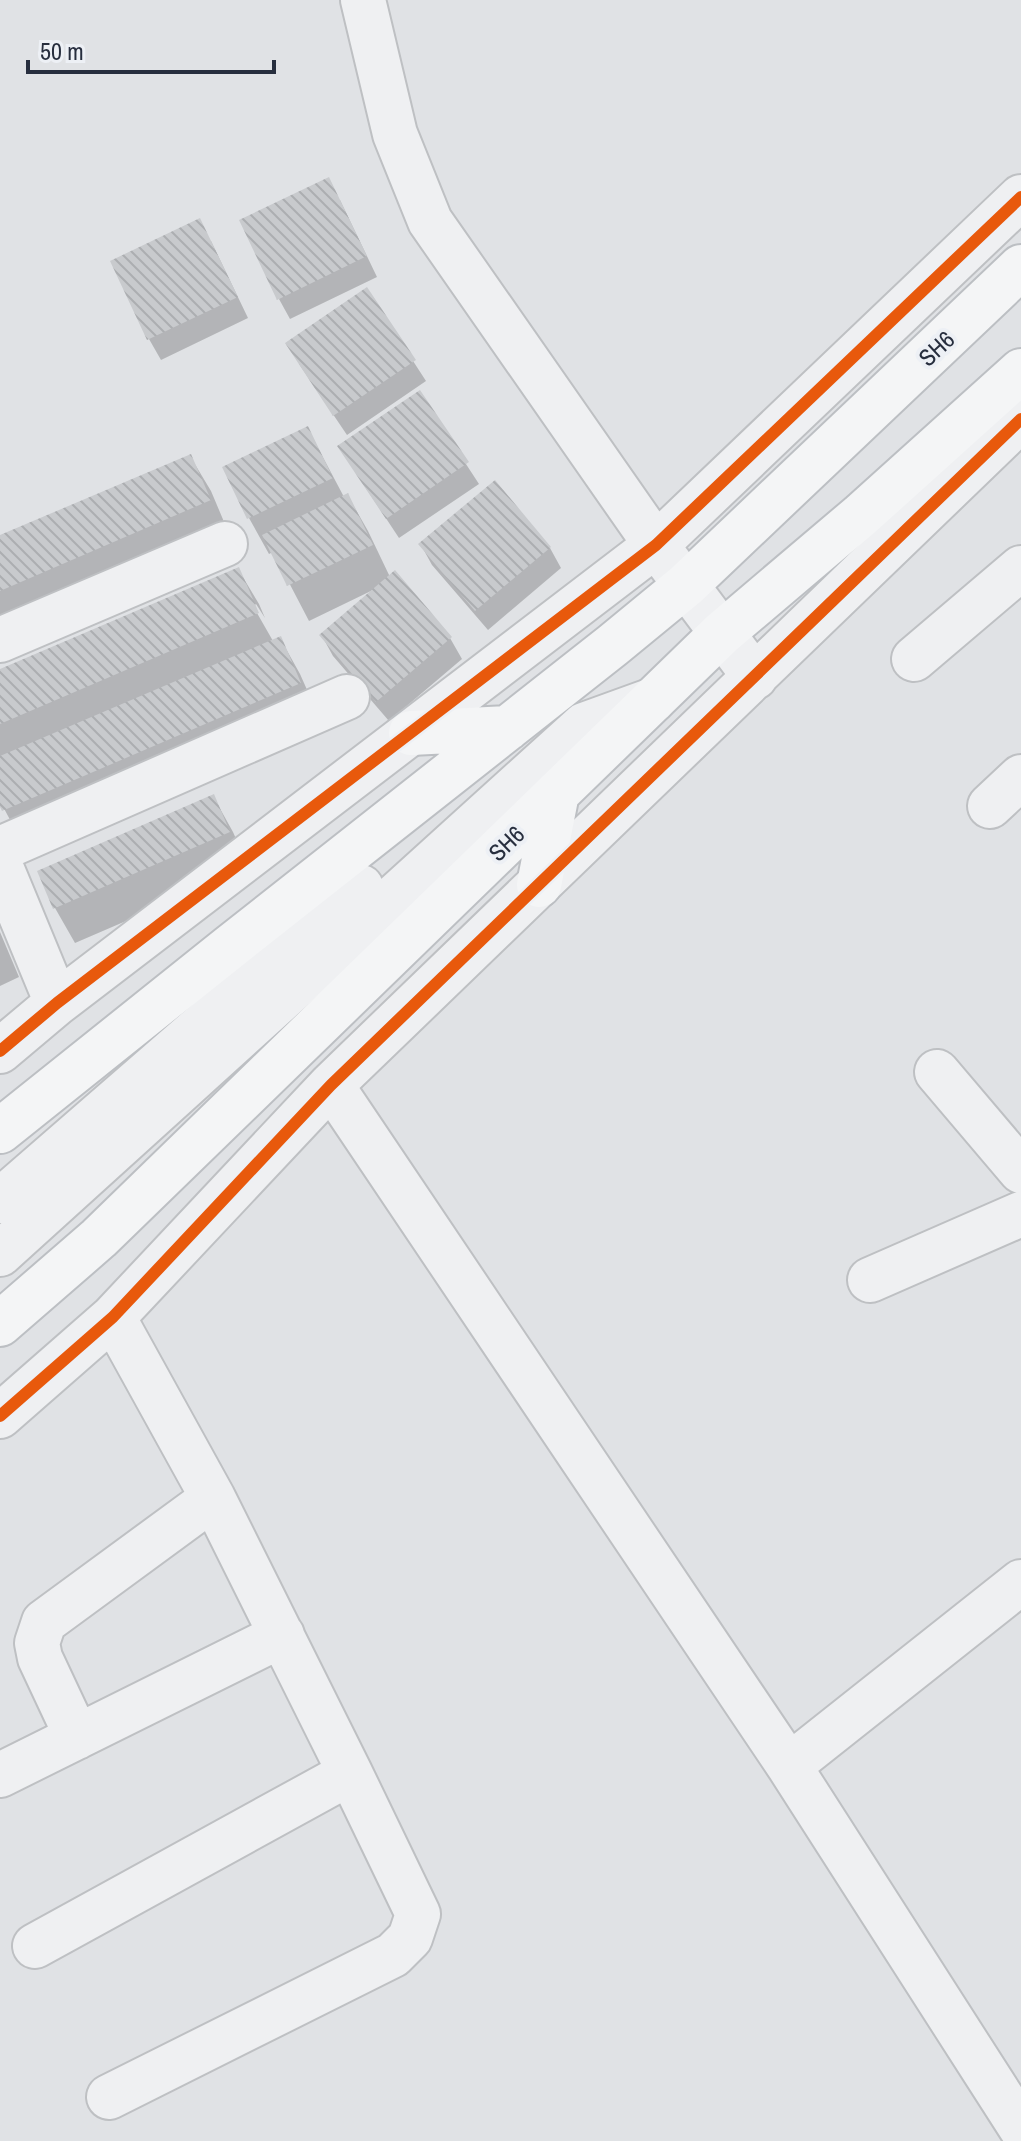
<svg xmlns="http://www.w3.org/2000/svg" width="1021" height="2141" viewBox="0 0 1021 2141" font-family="'Archivo Narrow',sans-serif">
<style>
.shadow{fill:#0003}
.building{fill:url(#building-back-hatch)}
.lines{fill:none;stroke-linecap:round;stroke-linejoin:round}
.minor-casing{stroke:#bec0c3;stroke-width:48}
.major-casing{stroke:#bcbfc3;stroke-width:48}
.minor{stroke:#eff0f2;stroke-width:44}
.major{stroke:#f4f5f6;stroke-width:44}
.cycleway-casing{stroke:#edf0f5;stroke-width:17}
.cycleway{stroke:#e8590c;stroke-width:12}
.labels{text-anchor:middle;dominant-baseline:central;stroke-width:8;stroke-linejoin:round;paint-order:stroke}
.street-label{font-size:24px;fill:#272e3e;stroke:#edf0f5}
</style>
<defs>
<pattern id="building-back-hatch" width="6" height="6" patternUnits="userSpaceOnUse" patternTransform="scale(2)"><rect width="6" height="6" fill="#c8cacd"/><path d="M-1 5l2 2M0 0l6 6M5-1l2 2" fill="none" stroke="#acaeb1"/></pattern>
</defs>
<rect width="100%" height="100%" fill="#e0e2e5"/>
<path class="shadow" d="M340 200 377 277 290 319 279 299Z
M211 241 248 318 161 360 149 339 113 262Z
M367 290 426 381 347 435 299 364Z
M419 392 479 484 399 538 352 467Z
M308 429 344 497 348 496 368 531 390 577 450 638 462 659 389 721 333 656 322 636 373 590 309 621 273 552 269 554 249 518 225 468Z
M190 456 211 491 230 536 0 635V537Z
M421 545 550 548 561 568 488 630 432 565Z
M238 569 259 604 265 618 256 604 253 606 273 641 280 638 300 674 320 719 24 846 0 801V671Z
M213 796 233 832 249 868 75 943 55 908Z
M0 932 19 977 0 986Z"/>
<path class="building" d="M329 177 367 256 277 300 239 220Z
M200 218 238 297 147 340 110 261Z
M367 287 416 360 333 416 285 343Z
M420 390 469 462 386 519 337 446Z
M308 426 333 478 247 519 222 467Z
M191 454 211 500 0 591V535Z
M495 480 551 547 475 611 418 544Z
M348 493 373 545 287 586 262 535Z
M239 567 259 613 0 724V669Z
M395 570 452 637 376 702 319 635Z
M281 636 301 683 2 811 0 807V756Z
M214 794 230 832 53 909 37 871Z"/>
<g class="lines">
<defs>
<path id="minor" d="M363 0 395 134 430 221 656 545 755 677
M0 640 225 544
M914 659 1021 568
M990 806 1021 777
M0 849 347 697
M0 865 57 1003
M0 1051 57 1003 656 545 1021 197
M937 1072 1021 1171
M331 1085 789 1766 1021 2128
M0 1201 361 887
M0 1254 584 725 653 700
M870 1280 1021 1214
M0 1416 113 1317 331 1085 1021 419
M77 1737 40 1658 37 1643 44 1622 213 1498
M789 1766 1021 1582
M0 1775 282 1635
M35 1946 350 1773
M109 2097 393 1955 410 1938 418 1914 350 1773 213 1498 113 1317"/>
<path id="major" d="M411 733 508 728
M539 885 557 793
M0 1131 230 947 613 645 686 585 1021 267
M0 1324 99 1238 722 633 860 516 1021 371"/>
</defs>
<use href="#minor" class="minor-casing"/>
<use href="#major" class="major-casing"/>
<use href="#minor" class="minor"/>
<use href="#major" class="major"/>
<defs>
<path id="cycleway" d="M0 1051 57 1003 656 545 1021 197
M0 1416 113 1317 331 1085 1021 419"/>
</defs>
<use href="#cycleway" class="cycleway-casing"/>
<use href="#cycleway" class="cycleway"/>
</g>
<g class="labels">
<g class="street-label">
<text transform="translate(936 348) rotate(-43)">SH6</text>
<text transform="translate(506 843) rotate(-44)">SH6</text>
</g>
</g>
<path d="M28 60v12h246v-12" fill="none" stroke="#272e3e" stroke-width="4"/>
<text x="40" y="60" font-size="24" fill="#272e3e" stroke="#edf0f5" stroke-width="6" paint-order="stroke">50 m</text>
</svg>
